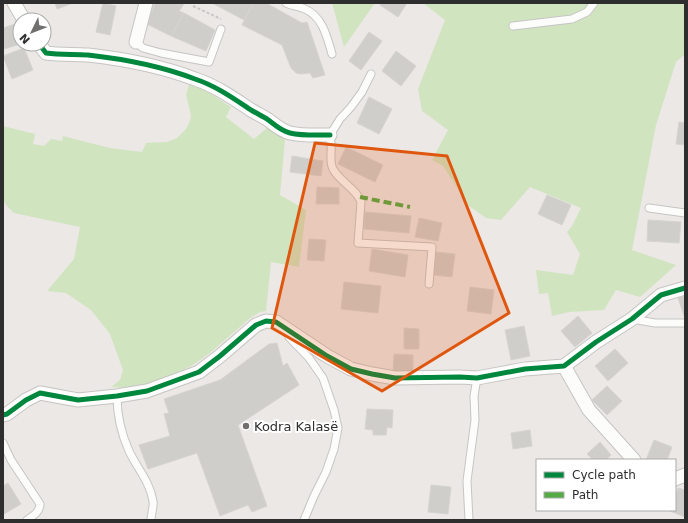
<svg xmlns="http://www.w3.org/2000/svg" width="688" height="523" viewBox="0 0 688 523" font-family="'DejaVu Sans',sans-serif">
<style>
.green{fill:#d1e4c0}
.building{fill:#d0cecb;stroke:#d6d4d1}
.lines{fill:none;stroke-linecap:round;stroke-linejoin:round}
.service-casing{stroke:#c6c5c4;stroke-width:9}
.minor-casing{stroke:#c6c5c4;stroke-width:15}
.path{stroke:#c8c7c7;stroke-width:2;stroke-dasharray:3 2;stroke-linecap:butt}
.service{stroke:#fcfcfb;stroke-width:7}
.minor{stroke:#fcfcfb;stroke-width:13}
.quiet{stroke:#54ab44;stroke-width:4;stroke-dasharray:8 4;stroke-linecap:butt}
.cycleway-casing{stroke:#fff;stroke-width:8}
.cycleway{stroke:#00873e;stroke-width:5}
.marked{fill:#df570e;fill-opacity:0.2;stroke:#df570e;stroke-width:3;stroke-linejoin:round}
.poi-dot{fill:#706f6e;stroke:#fff;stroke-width:1.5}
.labels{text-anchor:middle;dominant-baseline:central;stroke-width:4;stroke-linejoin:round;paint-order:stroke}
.poi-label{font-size:13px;fill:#2e2e2e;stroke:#fff;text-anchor:start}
</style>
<rect width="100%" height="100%" fill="#ebe8e5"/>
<path class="green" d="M332 3H375L344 47Z
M423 3H685V54L676 62 656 125 632 250 676 265 640 297 616 290 604 310 569 312 552 316 548 293 539 294 536 270 573 275 580 254 567 232 572 226 581 208 530 187 501 220 486 218 469 206 443 166 432 160 448 130 422 111 418 89 445 20Z
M189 85 198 87 210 93 231 107 226 117 254 139 267 128 285 139 280 195 306 210 299 267 271 262 266 311 260 312 249 319 210 353 191 366 144 388H130L111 387 120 380 123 370 110 334 91 310 66 293 47 291 74 259 80 227 14 213 6 205 3 199V126L35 134 33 144 44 146 51 139 62 141 63 136 110 148 142 152 146 143 167 142 177 138 186 129 190 121 191 115 186 95Z"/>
<path class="building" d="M55 3H73L57 9Z
M103 3 116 6 110 35 96 32Z
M155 3H173L182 7 179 11 184 13 171 36 147 24Z
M173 3H184L182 7Z
M212 3H253L244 20Z
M253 3H266L302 23 307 22 325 75 313 78 310 73 301 74 296 73 291 68 282 45 242 25Z
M381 3H407L398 17 380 5Z
M184 13 215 30 206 51 171 36Z
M18 23 20 28V44L4 49 3 28Z
M369 32 382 41 361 70 349 61Z
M24 48 33 70 12 79 3 56Z
M396 51 416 66 401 86 382 71Z
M369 97 392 109 379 134 357 123Z
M679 122 685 123V145L676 144Z
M346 147 383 165 375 182 338 164Z
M292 156 323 161 321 176 290 172Z
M317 187 339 188V204H316Z
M547 195 571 205 562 225 538 214Z
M365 212 411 216 409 233 364 229Z
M419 218 442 223 438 241 415 237Z
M648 220 681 222 679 243 647 241Z
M309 239 326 240 324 261 307 260Z
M372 249 408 255 405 277 369 271Z
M436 252 455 254 452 277 433 275Z
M344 282 381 286 378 313 341 309Z
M470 287 494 290 491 314 467 311Z
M685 296V316H684L678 298Z
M578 316 592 333 575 347 561 331Z
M524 326 530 356 511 360 505 330Z
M404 328 419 329V349H404Z
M277 343 283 366 287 363 299 385 238 425 267 506 252 512 248 505 220 516 197 453 148 469 139 445 170 436 164 414 169 413 164 399 220 380 269 344Z
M615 349 628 363 608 381 595 366Z
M394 354 413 355V373H393Z
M607 386 622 401 607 415 592 400Z
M367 409 393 410 392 428 387 427 386 435H373V430L365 429Z
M530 430 532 446 513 449 511 433Z
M654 440 672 447 667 460H646Z
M600 442 611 455 606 460H593L587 454Z
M8 483 21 504 4 514 3 512V486Z
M431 485 451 487 448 514 428 512Z
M678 488 685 490V517L670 511 671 510H675V497Z"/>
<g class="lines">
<defs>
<path id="service" d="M286 3C292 6 299 6 305 9 323 17 327 37 332 54
M513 26 572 19 587 12 594 3
M136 42 143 48 161 53 209 62 221 29
M371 74 362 92 351 107 340 119 330 135C330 138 331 141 331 144 332 152 329 161 333 169 340 182 357 189 361 202L358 243 432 247 429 284
M649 208 685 213
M632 319 655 323H685
M289 337 309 358 323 378 334 410 338 428 334 449 326 472 314 496 304 520
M117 396C117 415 121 433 129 451 137 468 150 482 153 501 154 507 151 514 151 520
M3 443 11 460 40 504C40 512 33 516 27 520
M469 520 467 481 475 420 474 396 477 378"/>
<path id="minor" d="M14 3 24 20
M136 42 146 3
M39 44 46 53C60 55 74 54 88 55 124 59 161 66 195 79 216 86 233 98 251 110 256 113 262 116 267 119 274 124 281 131 290 133 303 136 317 135 330 135
M564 366 589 410 634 460
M3 415 7 414 26 400 40 393 78 400 117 396 147 391 199 372 220 356 256 325 266 321 276 322 327 356 351 369 372 374 395 378 460 377 477 378 525 369 564 366 596 342 632 319 661 295 685 288
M675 479 685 475"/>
</defs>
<use href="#service" class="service-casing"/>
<use href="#minor" class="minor-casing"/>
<path class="path" d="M193 6 221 19"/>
<use href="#service" class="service"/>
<use href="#minor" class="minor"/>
<path class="quiet" d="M360 197 410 207"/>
<defs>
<path id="cycleway" d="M39 44 46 53C60 55 74 54 88 55 124 59 161 66 195 79 216 86 233 98 251 110 256 113 262 116 267 119 274 124 281 131 290 133 303 136 317 135 330 135
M3 415 7 414 26 400 40 393 78 400 117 396 147 391 199 372 220 356 256 325 266 321 276 322 327 356 351 369 372 374 395 378 460 377 477 378 525 369 564 366 596 342 632 319 661 295 685 288"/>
</defs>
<use href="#cycleway" class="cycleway-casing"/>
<use href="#cycleway" class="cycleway"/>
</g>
<path class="marked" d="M315 143 447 156 509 313 382 391 272 328Z"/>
<circle class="poi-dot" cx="246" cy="426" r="4"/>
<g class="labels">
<g class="poi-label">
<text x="254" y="426">Kodra Kalasë</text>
</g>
</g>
<rect width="688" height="523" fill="none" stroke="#2e2e2e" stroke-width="8"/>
<rect x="536" y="459" width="140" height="52" fill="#ffffff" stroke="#ababab"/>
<rect x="544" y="472" width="20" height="6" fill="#00873e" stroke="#ababab"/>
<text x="572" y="479" font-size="12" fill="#2e2e2e">Cycle path</text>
<rect x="544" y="492" width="20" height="6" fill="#54ab44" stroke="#ababab"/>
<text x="572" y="499" font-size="12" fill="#2e2e2e">Path</text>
<g transform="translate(32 32) rotate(227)"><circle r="19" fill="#ffffff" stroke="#ababab"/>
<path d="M0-3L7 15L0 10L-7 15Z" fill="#706f6e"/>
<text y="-6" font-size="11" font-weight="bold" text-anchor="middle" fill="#2e2e2e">N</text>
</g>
</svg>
